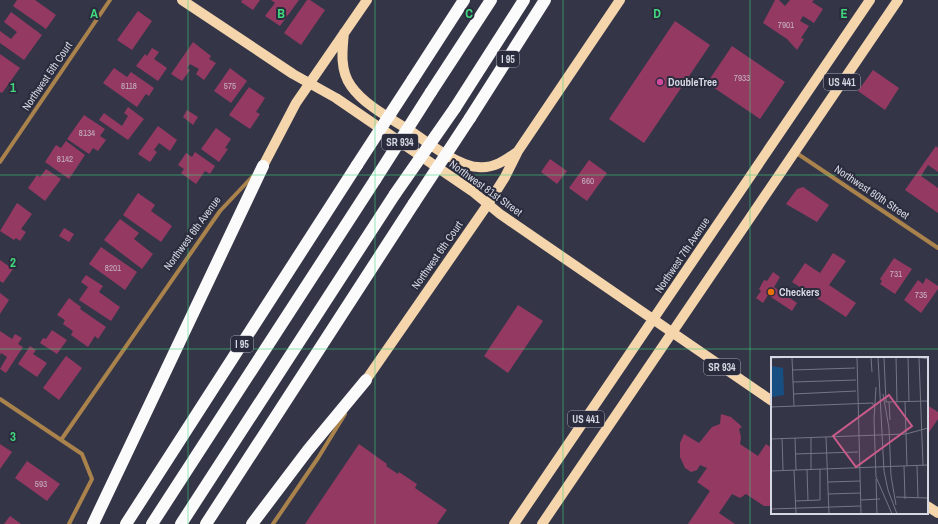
<svg xmlns="http://www.w3.org/2000/svg" width="938" height="524" viewBox="0 0 938 524" font-family="'Archivo Narrow',sans-serif">
<style>
.building{fill:#943962}
.lines{fill:none;stroke-linecap:round;stroke-linejoin:round}
.street{stroke:#a9824c;stroke-width:4}
.primary{stroke:#f5d5ac;stroke-width:10}
.highway{stroke:#fbfbfb;stroke-width:12}
.highway-bridge{stroke:#fbfbfb;stroke-width:12}
.grid{fill:none;stroke:#40d77d;stroke-width:1;stroke-opacity:0.55}
.hotel-dot{fill:#d1479c;stroke:#2a2c3d;stroke-width:1.5}
.food-dot{fill:#e8710a;stroke:#2a2c3d;stroke-width:1.5}
.labels{text-anchor:middle;dominant-baseline:central;stroke-width:4;stroke-linejoin:round;paint-order:stroke}
.number-label{font-size:9px;fill:#c5b0c2}
.shield{fill:#2a2c3d;stroke:#a2a4b0;stroke-width:1}
.shield-label{font-size:10px;font-weight:bold;fill:#d5d7e2}
.street-label{font-size:11px;fill:#d5d7e2;stroke:#2a2c3d}
.poi-label{font-size:11px;font-weight:bold;fill:#d5d7e2;stroke:#2a2c3d;text-anchor:start}
.inset-road{fill:none;stroke:#747686;stroke-width:1}
.view{fill:#c95b8a;fill-opacity:0.15;stroke:#c95b8a;stroke-width:2}
.inset-edge{fill:none;stroke:#d5d7e2;stroke-width:2}
.grid-label{font-size:13px;text-anchor:middle;font-weight:bold;fill:#40d77d;stroke:#2a2c3d;stroke-width:4;stroke-linejoin:round;paint-order:stroke}
</style>
<rect width="100%" height="100%" fill="#343648"/>
<path class="building" d="M17 0H35L56 15 46 29 13 6Z
M242 0H260L253 10 241 2Z
M271 0H299L280 26 265 16 275 3Z
M307 0H310L325 10 301 45 284 33Z
M775 0H779L785 6 790 0H814L812 2 823 9 814 23 803 16 800 21 809 26 801 38 804 39 797 50 787 39 763 23Z
M138 11 152 21 132 50 117 40Z
M11 12 42 35 24 60 0 43V31L11 39 17 32 4 22Z
M675 21 710 45 644 143 609 119Z
M193 42 211 56 209 59 216 63 204 80 196 74 199 69 190 64 187 68 190 70 182 81 171 74Z
M732 46 785 82 760 119 707 83Z
M152 48 159 52 154 59 167 68 158 81 136 66 145 54 147 56Z
M0 54 20 68 2 93 0 92Z
M114 68 127 77 131 72 154 88 149 96 146 94 137 107 103 83Z
M230 68 247 81 231 103 214 91Z
M873 70 899 88 885 110 858 91Z
M249 87 265 98 256 112 260 114 250 129 229 115Z
M128 107 144 119 128 140 99 120 104 113 122 126 128 116 124 113Z
M187 110 198 117 193 125 183 117Z
M84 115 105 129 100 136 106 140 98 151 93 148 89 154 67 139Z
M158 126 177 140 170 151 159 143 154 150 157 152 150 162 138 154Z
M216 128 231 139 225 148 228 149 219 162 201 149Z
M66 141 85 155 69 179 45 162 56 145 61 148Z
M936 146 938 148V172L928 165 921 176 938 188V213L905 190Z
M195 152 215 166 210 174 205 171 196 184 181 173 184 169 178 165 186 153 192 157Z
M550 159 567 171 557 184 541 172Z
M589 160 607 173 587 201 569 188Z
M46 169 61 179 45 201 28 188 37 175 40 177Z
M803 187 829 205 817 222 786 204 797 189Z
M138 193 155 205 151 211 172 226 161 242 123 215Z
M17 203 32 214 21 229 26 232 20 241 16 238 14 240 0 231Z
M120 219 139 233 134 239 153 254 142 269 104 240Z
M64 228 74 234 69 242 59 236Z
M101 247 137 272 125 290 89 264Z
M833 253 846 261 829 285 856 303 846 317 792 282 805 263 820 273Z
M894 258 912 269 895 294 880 284 882 281 880 279Z
M0 260 13 269 3 283 0 281Z
M773 272 780 277 774 287 797 303 792 311 768 295 763 303 756 298 761 291 759 289 764 280 767 281Z
M86 275 103 286 99 292 120 307 111 321 79 300 88 287 81 282Z
M926 278 938 286V289L921 313 904 300 918 280 923 284Z
M0 293 9 300 0 314Z
M69 298 81 307 80 309 106 327 98 339 95 336 88 347 71 335 73 331 63 324 65 320 57 315Z
M518 305 543 321 508 373 484 356Z
M52 330 67 340 57 354 40 343 43 338 46 339Z
M0 331 12 339 15 334 22 338 18 344 23 347 6 373 0 369 7 357 1 353 0 355Z
M30 346 36 350 33 354 47 363 37 377 18 364Z
M66 356 82 368 59 400 43 388Z
M927 405 938 412V419L927 435Z
M721 414 731 417 739 424 742 427 739 429 741 437 740 444 758 456 766 444 772 448V462L770 464 772 465V506H764L746 494 740 498 732 494 719 513 735 524H688L710 491 697 482 707 468 700 465 697 470 691 472 685 468 680 457V443L684 434 699 443 712 427 720 424Z
M0 444 12 452 0 469Z
M359 444 387 464 386 466 398 474 399 472 417 484 415 488 447 510 437 524H305Z
M27 461 60 484 47 501 15 478Z
M10 516 21 524H4Z"/>
<g class="lines">
<path class="street" d="M795 152 938 248
M0 162 110 0
M0 399 82 454 92 479 69 524
M61 440 220 211 253 176
M273 524 318 458 345 414"/>
<path class="primary" d="M182 0 293 74 336 98 472 191 500 214 772 401
M344 33C342 51 340 71 351 86 365 106 392 119 412 132 427 142 442 154 458 161 464 164 472 167 478 167 493 169 506 160 517 152
M263 166 296 103 367 0
M366 380 488 204 505 177 518 151 620 0
M927 506 938 513
M514 524 870 0
M542 524 898 0"/>
<path class="highway" d="M413 79 464 0
M431 92 491 0
M455 108 524 0
M470 118 545 0
M93 524 263 166
M126 524 357 165
M152 524 375 180
M181 524 395 194
M206 524 414 203
M252 524 308 450 366 380"/>
<path class="highway-bridge" d="M357 165 413 79
M375 180 431 92
M395 194 455 108
M414 203 470 118"/>
</g>
<path class="grid" d="M188 0V524M375 0V524M563 0V524M750 0V524M0 175H938M0 349H938"/>
<circle class="hotel-dot" cx="660" cy="82" r="4"/>
<circle class="food-dot" cx="771" cy="292" r="4"/>
<g class="labels">
<g class="number-label">
<text x="786" y="25">7901</text>
<text x="742" y="78">7933</text>
<text x="129" y="86">8118</text>
<text x="230" y="86">575</text>
<text x="87" y="133">8134</text>
<text x="65" y="159">8142</text>
<text x="588" y="181">660</text>
<text x="113" y="268">8201</text>
<text x="896" y="274">731</text>
<text x="921" y="295">735</text>
<text x="41" y="484">593</text>
</g>
<g class="shield">
<rect x="497" y="51" width="22" height="16" rx="3"/>
<rect x="824" y="74" width="36" height="16" rx="3"/>
<rect x="382" y="134" width="36" height="16" rx="3"/>
<rect x="231" y="336" width="22" height="16" rx="3"/>
<rect x="704" y="359" width="36" height="16" rx="3"/>
<rect x="568" y="411" width="36" height="16" rx="3"/>
</g>
<g class="shield-label">
<text x="508" y="59">I 95</text>
<text x="842" y="82">US 441</text>
<text x="400" y="142">SR 934</text>
<text x="242" y="344">I 95</text>
<text x="722" y="367">SR 934</text>
<text x="586" y="419">US 441</text>
</g>
<g class="street-label">
<text transform="translate(47 76) rotate(-56)">Northwest 5th Court</text>
<text transform="translate(486 188) rotate(36)">Northwest 81st Street</text>
<text transform="translate(872 192) rotate(34)">Northwest 80th Street</text>
<text transform="translate(192 233) rotate(-54)">Northwest 6th Avenue</text>
<text transform="translate(437 255) rotate(-55)">Northwest 6th Court</text>
<text transform="translate(682 255) rotate(-56)">Northwest 7th Avenue</text>
</g>
<g class="poi-label">
<text x="668" y="82">DoubleTree</text>
<text x="779" y="292">Checkers</text>
</g>
</g>
<g transform="translate(771 357)">
<rect width="157" height="157" fill="#343648"/>
<path d="M0 9 12 11 13 38 0 40Z" fill="#184f83"/>
<path class="inset-road" d="M86 0 90 157M100 0 101 15M107 0 113 114 117 133 126 157M113 0 115 45 157 44M125 0 126 45M137 0 138 45M145 0 157 2M0 1 28 0M21 1 23 49M148 1 152 109M21 13 84 11M22 25 85 23M22 37 85 34M112 37 118 71M118 45 119 63M134 45 136 109M0 50 102 46V48M103 62 105 120M103 62 105 30M118 71 120 119M40 80V112M55 80 58 157M11 81 12 113M24 81 25 113M0 82 135 77 157 71M24 97 87 95M133 109 134 142M146 109 147 141M23 113 25 157M36 113 37 144M0 114 157 108M120 119 125 148M105 120 121 157M105 122 106 157M57 125 89 124M57 137 89 136M125 140 157 141M90 143 109 142M24 144 49 143V112M0 152 90 149"/>
<path class="view" d="M118 38 141 69 85 110 62 79Z"/>
<rect width="157" height="157" class="inset-edge"/>
</g>
<g class="grid-label">
<text x="94" y="18">A</text>
<text x="281" y="18">B</text>
<text x="469" y="18">C</text>
<text x="657" y="18">D</text>
<text x="844" y="18">E</text>
<text x="13" y="92">1</text>
<text x="13" y="267">2</text>
<text x="13" y="441">3</text>
</g>
</svg>
